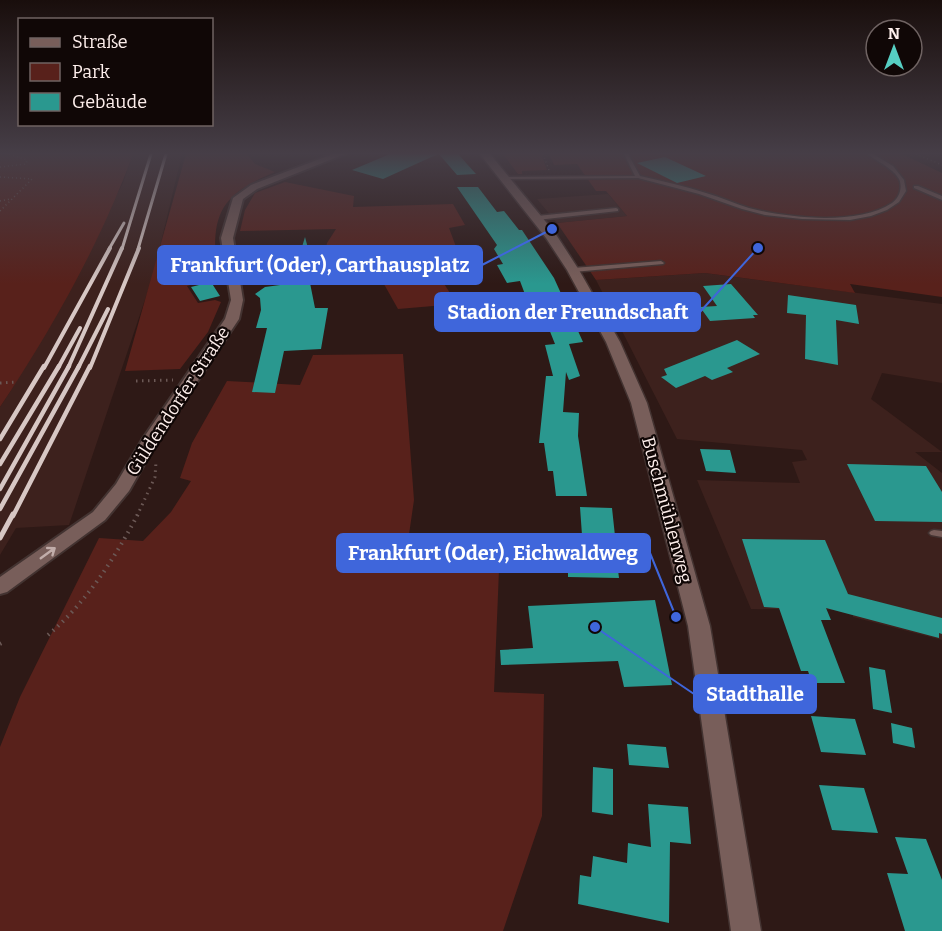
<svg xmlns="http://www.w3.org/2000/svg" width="942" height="931" viewBox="0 0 942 931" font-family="Bitter,serif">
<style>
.built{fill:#3d211d}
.green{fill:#58211b}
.building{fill:#2a988f}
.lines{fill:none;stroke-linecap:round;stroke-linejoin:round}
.lane-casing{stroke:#433331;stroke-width:3}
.street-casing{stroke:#433331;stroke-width:4}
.secondary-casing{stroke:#433331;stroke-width:3}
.path-far2{stroke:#6c5956;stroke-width:1.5;stroke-dasharray:1 3;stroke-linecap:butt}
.path-far1{stroke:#6c5956;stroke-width:3;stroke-dasharray:1.5 4.5;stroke-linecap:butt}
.path{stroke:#6c5956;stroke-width:4;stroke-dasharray:1.5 5;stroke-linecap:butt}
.lane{fill:#785e5a;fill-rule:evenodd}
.street{fill:#785e5a;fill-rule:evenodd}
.secondary{fill:#785e5a;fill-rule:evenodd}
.rail-far3{stroke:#d7c7c4;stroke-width:3}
.rail-far2{stroke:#d7c7c4;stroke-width:4}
.rail-far1{stroke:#d7c7c4;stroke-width:4.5}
.rail{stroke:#d7c7c4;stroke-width:5}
.oneway{stroke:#c1adaa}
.labels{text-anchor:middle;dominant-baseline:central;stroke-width:4.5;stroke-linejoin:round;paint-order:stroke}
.street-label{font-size:18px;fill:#fdeeeb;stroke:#100706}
.leader{fill:none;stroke:#3f66db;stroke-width:2}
.callout-dot{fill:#3f66db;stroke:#100706;stroke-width:2}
.callout{fill:#3f66db;stroke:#3f66db;stroke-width:2}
.callout-label{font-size:20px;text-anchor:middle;font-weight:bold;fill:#fff}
</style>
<rect width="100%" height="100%" fill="#2e1916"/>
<path class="built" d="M133 154H182L153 276 69 525 16 528 0 555V407L16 382 123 183Z
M608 194 627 216 557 223 537 199Z
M705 273 942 304V383L882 373 871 399 942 452H915L942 473V640L853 617V610L751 609 697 480 800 483 792 462 807 460 802 450 677 439 596 280Z"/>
<path class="green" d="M0 154H133C102 240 51 331 0 407Z
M186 154H247L255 164 275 172C217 196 211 216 217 277L187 286 198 303 215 300 221 302 208 332 180 369 125 371Z
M503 154H541L547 170 522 171V174H518Z
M549 154H902L942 173V297L850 284 855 293 705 273 596 280 557 223 627 216 606 191H596L577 164 554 165Z
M285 182 354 196 353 207 453 204 465 225 449 228 461 260 434 268 457 304 398 309 371 261 322 265 327 243 336 229 240 231 245 210 255 193Z
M403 354 414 500 405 562 499 570 494 692 544 694 542 816 503 931H0V747L20 697 99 538 143 541 171 512 191 481 180 478 192 443 227 381 300 385 313 355Z"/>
<path class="building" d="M390 154H438L383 179 352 170Z
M439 154H458L476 174 457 175Z
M665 157 706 176 677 183 637 163Z
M457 187H478L497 212 504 211 519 230H522L554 278 583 342 569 344 580 376 569 380 566 372 563 412 579 413 578 436 587 496H556L553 471H548L544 443H539L546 376H553L545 345 555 344 539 304 529 305 520 281 507 283 497 265 503 264 494 249 497 245Z
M305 237 316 278H309L315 308H328L321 349 284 351 275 393 252 392 267 328H256L261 310 260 298 255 294 265 287 295 283 292 280Z
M211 282 220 296 200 301 191 287Z
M731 284 758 315H753L755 318 710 321 700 307 717 306 703 286Z
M788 295 856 305 859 324 836 320 838 365 805 359 806 315 787 313Z
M737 340 760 354 727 368 733 372 712 380 705 376 676 388 661 377 667 375 664 369Z
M700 449 730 450 736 473 706 471Z
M847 464 926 466 942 492V522L875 521Z
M580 507 612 508 615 536 582 535Z
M568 539 582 540V562H617L619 578 568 577Z
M742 539 825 540 848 594 942 618V634L939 633V638L826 608 831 620H821L845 683H812L808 671H801L779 608 764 607Z
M655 600 672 685 624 687 618 661 501 665 500 650 533 648 528 606Z
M869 667 885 670 892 713 873 709Z
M811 716 855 719 866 755 821 752Z
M891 723 912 728 915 748 893 743Z
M627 744 666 747 669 768 629 765Z
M593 767 613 769V815L592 812Z
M819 785 864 788 878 833 832 830Z
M648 804 688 807 691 844 670 842 669 923 578 904 580 875 591 877 593 856 627 863 628 843 651 847Z
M895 837 926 839 942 880V931H905L887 873 908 874Z"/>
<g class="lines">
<defs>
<path id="lane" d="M624 154H628L640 176C662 181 684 186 706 193 721 197 735 204 749 208 787 218 858 226 892 203 899 198 903 188 899 179 892 167 877 162 868 154H873L893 166 904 180 906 191 899 202 887 210 871 216 850 220 802 219 765 215 742 209 699 194 638 178 504 179 502 178 504 177 635 176Z
M914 186H918L942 196V200L914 188Z
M616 208 618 209V211L537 220 534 218 537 216Z
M661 261 664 263 663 264 573 272 570 270 573 268Z
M934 530 942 531V537L931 535 929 533 931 531Z"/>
<path id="street" d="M333 154H345L257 189 243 199 233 238 243 300 239 319 158 440 129 491 105 520 7 592 0 594V577L93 512 116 484 142 440 225 319 231 300 221 238 233 198 251 185Z"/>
<path id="secondary" d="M480 154H490L555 233 579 270 620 342 647 403 710 626 761 931H731L688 626 631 403 606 342 567 270 546 238Z"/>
</defs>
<use href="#lane" class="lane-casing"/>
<use href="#street" class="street-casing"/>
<use href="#secondary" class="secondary-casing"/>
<path class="path-far2" d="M543 154 549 170
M916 154 942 165
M0 167 26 164 27 160 9 154
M0 177 32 179
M0 201 10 199
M0 211 32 179"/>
<path class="path-far1" d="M136 381 173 380
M0 383 16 382
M137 516 155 477 156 462"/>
<path class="path" d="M48 635C86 603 115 558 138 514
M0 644 4 642"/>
<use href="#lane" class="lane"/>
<use href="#street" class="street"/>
<use href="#secondary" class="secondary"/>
<path class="rail-far3" d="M109 249 124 223
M122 249 151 154
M138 249 166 154"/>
<path class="rail-far2" d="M44 368 110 248
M58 368 80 328
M68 368 122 248
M78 368 108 309
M90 368 139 248"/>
<path class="rail-far1" d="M0 439 44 366
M0 464 59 366
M0 489 69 366
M0 509 79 366
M13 516 90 366"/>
<path class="rail" d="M0 538 13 514"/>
</g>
<defs><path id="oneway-shaft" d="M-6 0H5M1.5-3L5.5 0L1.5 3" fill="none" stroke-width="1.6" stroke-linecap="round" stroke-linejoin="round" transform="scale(1.5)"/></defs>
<use class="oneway" href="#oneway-shaft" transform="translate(48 553) rotate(-36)"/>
<linearGradient id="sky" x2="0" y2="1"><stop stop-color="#190e0c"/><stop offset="0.54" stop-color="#463e47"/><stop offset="1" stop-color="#463e47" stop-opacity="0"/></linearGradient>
<rect width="942" height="284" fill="url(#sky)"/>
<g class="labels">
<g class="street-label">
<text transform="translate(178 401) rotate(-57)">Güldendorfer Straße</text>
<text transform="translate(667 510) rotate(75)">Buschmühlenweg</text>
</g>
</g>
<path class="leader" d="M552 229L482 265M758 248L700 312M676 617L650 553M595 627L694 694"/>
<g class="callout-dot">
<circle cx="552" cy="229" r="6"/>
<circle cx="758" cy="248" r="6"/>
<circle cx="676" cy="617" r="6"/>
<circle cx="595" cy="627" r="6"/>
</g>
<g class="callout">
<rect x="158" y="246" width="324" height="38" rx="6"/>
<rect x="435" y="293" width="265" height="38" rx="6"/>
<rect x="337" y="534" width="313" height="38" rx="6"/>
<rect x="694" y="675" width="122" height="38" rx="6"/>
</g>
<g class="callout-label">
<text x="320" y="272">Frankfurt (Oder), Carthausplatz</text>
<text x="568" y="319">Stadion der Freundschaft</text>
<text x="493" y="560">Frankfurt (Oder), Eichwaldweg</text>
<text x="755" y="701">Stadthalle</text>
</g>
<rect x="18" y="18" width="195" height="108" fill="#100706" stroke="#6f6362" stroke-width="1.5"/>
<rect x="30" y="38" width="30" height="9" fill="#785e5a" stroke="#6f6362" stroke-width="1.5"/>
<text x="72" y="48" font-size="18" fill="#fdeeeb">Straße</text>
<rect x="30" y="63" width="30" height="18" fill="#58211b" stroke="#6f6362" stroke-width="1.5"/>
<text x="72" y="78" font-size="18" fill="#fdeeeb">Park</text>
<rect x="30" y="93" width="30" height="18" fill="#2a988f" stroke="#6f6362" stroke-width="1.5"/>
<text x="72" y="108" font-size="18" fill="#fdeeeb">Gebäude</text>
<g transform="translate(894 48)"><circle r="28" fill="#100706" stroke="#6f6362" stroke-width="1.5"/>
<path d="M0-4.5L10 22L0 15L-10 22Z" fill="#56cec2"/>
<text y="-9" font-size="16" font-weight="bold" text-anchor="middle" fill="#fdeeeb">N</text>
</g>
</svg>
